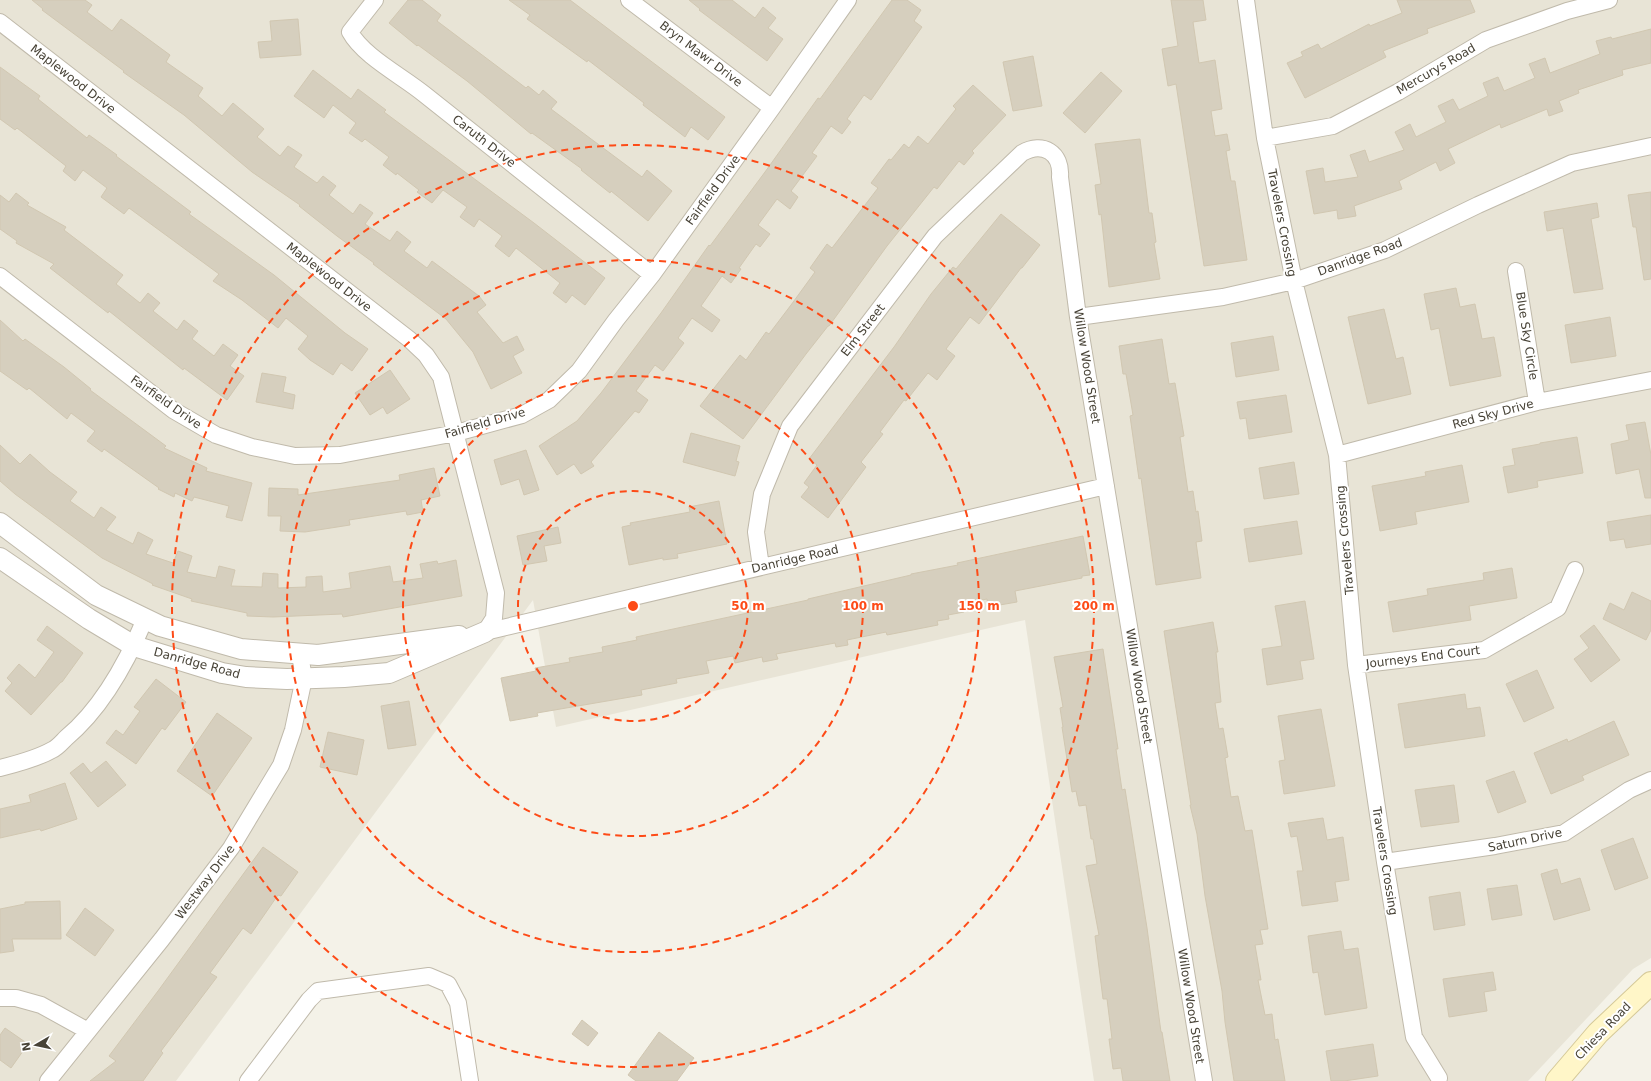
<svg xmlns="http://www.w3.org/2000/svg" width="1651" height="1081" viewBox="0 0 1651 1081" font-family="'DejaVu Sans',sans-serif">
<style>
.residential{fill:#e8e4d6}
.building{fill:#d6cfbe;stroke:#d1c7b1}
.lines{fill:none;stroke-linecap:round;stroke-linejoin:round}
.minor-casing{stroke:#c0baab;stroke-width:18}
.tertiary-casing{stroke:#c0baab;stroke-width:22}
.secondary-casing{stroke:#d5c998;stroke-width:24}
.minor{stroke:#fff;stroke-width:16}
.tertiary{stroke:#fff;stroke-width:20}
.secondary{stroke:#fff6c8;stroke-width:22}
.ring{fill:none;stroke:#fd4b17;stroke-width:2;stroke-dasharray:7 5}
.labels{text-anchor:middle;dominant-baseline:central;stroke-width:4;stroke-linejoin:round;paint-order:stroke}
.street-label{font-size:12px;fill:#484337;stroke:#fff}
.centre{fill:#fd4b17;stroke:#fff;stroke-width:2}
.ring-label{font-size:12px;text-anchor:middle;font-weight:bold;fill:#fd4b17;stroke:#fff;stroke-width:4;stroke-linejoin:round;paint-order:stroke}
</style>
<rect width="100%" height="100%" fill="#f4f2e8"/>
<path class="residential" d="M0 0H1651V958L1633 969 1528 1081H1094L1025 620 556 727 533 600 176 1081H0Z"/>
<path class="building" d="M32 0H85L92 5 87 12 112 31 121 19 170 55 166 62 203 88 198 96 222 116 233 103 264 129 257 137 280 156 288 146 302 155 294 167 317 183 323 176 336 186 329 195 353 214 360 204 373 213 365 224 390 241 397 231 411 242 404 251 427 268 432 261 479 296 486 305 477 312 503 343 517 336 524 350 513 356 522 373 491 389 473 352 446 319 373 264 374 263 337 236 299 206 300 205 252 172 184 115 123 72 124 71 42 10 43 9Z
M408 0H422L441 15 437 21 526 88 528 86 539 95 543 90 557 102 551 109 642 177 647 170 672 191 648 221 611 191 610 193 581 170 582 169 532 133 531 134 467 81 418 45 417 46 389 23Z
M509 0H570L725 117 708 140 691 127 685 137 643 105 644 103 588 60 587 62 527 19 530 15Z
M689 0H732L755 18 763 7 776 18 768 28 783 39 767 61 699 10 700 9Z
M892 0H907L921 10 914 21 922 27 871 100 864 95 847 119 851 122 842 134 831 126 812 153 817 156 791 191 798 197 790 209 777 199 758 225 770 234 760 247 756 244 739 268 741 269 731 283 722 276 701 306 720 320 712 332 692 318 678 338 684 343 663 371 655 365 636 391 648 400 639 413 635 411 591 462 594 466 581 474 574 464 557 475 539 446 577 421 601 393 661 313 709 245 710 246 765 172 818 98 820 99Z
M1171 0H1203L1206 20 1193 22 1199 63 1215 60 1222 109 1211 111 1215 136 1227 134 1230 150 1226 151 1231 181H1235L1247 260 1204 266 1176 84 1168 86 1162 49 1178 46Z
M1397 0H1470L1475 12 1427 29 1428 33 1383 51 1386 57 1305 98 1287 63 1303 56 1301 52 1318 44 1321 49 1369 24 1370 26 1402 13Z
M298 19 301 55 260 58 258 42 272 41 270 21Z
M1651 29V63L1622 70 1623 75 1578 90 1579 93 1559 101 1563 111 1549 116 1547 109 1501 128 1500 124 1448 149 1455 163 1440 171 1436 162 1399 181 1402 189 1354 206 1356 216 1338 219 1337 210 1314 214 1306 171 1323 168 1325 182 1358 177 1350 155 1365 150 1369 162 1404 150 1395 132 1410 124 1416 137 1446 122 1438 106 1453 99 1459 110 1488 96 1483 83 1498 77 1504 91 1535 78 1529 64 1545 58 1550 73 1600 54 1596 41 1611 37 1612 39Z
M1033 56 1042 106 1013 111 1003 62Z
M0 67 40 96 38 99 87 138 89 135 117 155 116 156 191 212 189 214 274 275 345 333 368 349 352 371 341 363 333 375 310 360 298 349 308 336 286 318 278 328 242 300 213 281 219 274 129 208 124 214 101 197 107 188 83 170 75 181 63 171 66 166 17 128 15 130 0 119Z
M313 70 351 99 358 89 386 110 384 112 534 223 605 278 585 305 572 295 566 303 553 293 560 283 516 248 509 257 495 246 502 236 479 219 474 227 460 217 467 207 443 190 432 203 417 192 419 190 397 173 396 175 383 165 389 157 365 139 362 142 349 133 356 123 333 105 324 118 294 96Z
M1101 72 1122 91 1085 133 1063 113Z
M973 85 1006 115 972 151 974 153 964 165 959 161 937 189 934 187 887 246 829 326H828L806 354 743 439 700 406 740 355 746 360 766 332 769 334 791 305 815 272 810 268 827 244 832 248 878 188 871 183 889 159 891 160 904 144 909 148 918 136 928 144 956 109 953 106Z
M1140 139 1149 213H1152L1156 242 1154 243 1160 279 1109 287 1101 214 1099 215 1095 185 1101 184 1095 144Z
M1651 192V279L1644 280 1636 227H1633L1628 195Z
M16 193 29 203 27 205 66 227 64 230 123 275 116 284 140 303 148 293 160 303 153 311 177 330 184 320 198 331 192 339 214 356 223 344 238 355 230 366 244 376 227 400 184 368 183 370 109 311 108 313 50 268 54 264 16 243 17 241 0 229V195L9 202Z
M1597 203 1599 217 1591 219 1603 289 1574 293 1563 228 1547 231 1544 212Z
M1001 214 1040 245 1022 268H1021L979 324 970 317 946 349 955 356 937 380 928 373 906 401 904 400 880 432 883 434 861 462 866 467 828 518 801 497 809 487 804 483 817 465 809 459 894 347 931 294 953 267 956 269Z
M1456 288 1460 307 1475 304 1482 339 1494 337 1501 376 1450 386 1439 328 1431 330 1424 294Z
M1384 309 1396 359 1403 357 1411 394 1368 404 1348 317Z
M1610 317 1616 356 1571 363 1565 325Z
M0 320 23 341 25 339 64 367 91 389 90 390 166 446 164 448 207 468 206 471 252 483 242 521 226 517 229 506 194 497 192 501 175 493 174 497 158 489 159 488 104 449 102 452 87 441 95 431 71 413 67 419 29 388 27 390 0 371Z
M1273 336 1279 370 1236 377 1231 343Z
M1162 339 1169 384 1175 383 1179 407 1184 436 1180 437 1188 492 1193 491 1196 512 1198 511 1202 541 1196 542 1201 578 1156 585 1141 478 1139 479 1130 416 1133 415 1126 374H1123L1119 346Z
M390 370 410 399 387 414 383 407 370 415 355 393Z
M262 373 286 377 283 392 295 395 293 409 256 402Z
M1286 395 1292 432 1249 439 1246 418 1240 419 1237 402Z
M1645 422 1651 455V498H1645L1639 469 1616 474 1611 444 1629 440 1626 425Z
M691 433 740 446 736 461 739 462 735 476 683 462Z
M1577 437 1583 473 1537 481 1538 487 1508 493 1503 467 1515 465 1512 449 1540 444V443Z
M0 445 20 464 30 454 50 472 77 492 70 501 94 518 101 507 116 517 106 530 133 544 138 532 153 540 146 554 173 563 178 551 192 556 187 572 216 578 219 566 235 570 231 586 262 587 263 573 278 574V588L306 587V577L322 576 323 592 351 588 349 573 390 566 393 582 423 578 420 564 437 561 438 564 456 560 462 596 343 617 342 614 273 617 247 616V613L191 601 192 599 152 585 153 584 102 558 15 494 0 481Z
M526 450 539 490 524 495 519 479 501 485 494 460Z
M1294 462 1299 494 1264 499 1259 468Z
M1462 465 1469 502 1415 512 1417 524 1380 531 1372 486 1426 476 1425 472Z
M434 468 440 496 421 500 423 512 407 515 406 511 349 520 350 525 305 532 280 531 281 516H268L269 488 298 489V495L400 480 399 475Z
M719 501 727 544 677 554 678 558 663 560V558L629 565 622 527 631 525 630 523 690 512 689 507Z
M1651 515V544L1626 548 1624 539 1610 541 1607 522Z
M1297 521 1302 554 1249 562 1244 529Z
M558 527 561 543 544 546 547 561 523 565 517 536Z
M1083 536 1090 575 1082 576V578L1015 591 1017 602 988 607 987 599 962 604 964 612 948 615 949 619 937 621 938 625 887 635 886 632 847 640 848 645 836 647 835 643 776 654 778 659 763 662 762 657 735 663 733 656 706 661 709 673 676 679 677 683 641 690 642 695 537 713 538 716 510 721 501 678 536 671 535 668 570 662 569 658 603 652 602 647 637 640 636 637 808 600V599L911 575V574L958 565 957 563Z
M1512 568 1517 598 1469 606 1471 620 1393 632 1388 602 1428 595 1427 589 1484 580 1483 573Z
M1632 592 1651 601V630L1646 640 1603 619 1610 603 1624 610Z
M1305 601 1314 659 1300 661 1303 679 1267 685 1262 649 1282 646 1275 606Z
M1213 622 1218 652H1216L1221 702 1215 703 1219 729 1223 728 1228 757 1225 758 1231 797 1238 796 1245 831 1252 830 1268 929 1260 930 1263 944 1255 945 1261 980H1258L1265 1015 1272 1014 1275 1040 1278 1039 1285 1081H1234L1225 1022 1222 991 1205 896 1197 834 1190 805H1191L1164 631Z
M1594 625 1620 660 1591 682 1574 659 1589 648 1580 636Z
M47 626 83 653 62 682H61L31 715 5 691 12 683 7 678 19 664 35 678 54 652 37 640Z
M1103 649 1118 749H1116L1122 790 1125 789 1147 928 1161 1032H1162L1170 1081H1123L1121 1068 1113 1069 1109 1039H1112L1107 999H1103L1095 936 1099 935 1086 866 1097 864 1093 839H1091L1086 805 1079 806 1076 791 1072 792 1062 727H1063L1060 708 1063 707 1054 657Z
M1537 670 1554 708 1524 722 1506 684Z
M156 679 186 702 165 730 162 728 136 764 106 743 116 730 123 735 140 711 134 707Z
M1465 694 1467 709 1480 707 1485 736 1405 748 1398 704Z
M409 701 416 745 388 749 381 706Z
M1321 709 1335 786 1284 794 1279 761 1285 760 1278 716Z
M217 713 252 738 212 796 177 771Z
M1614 721 1629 755 1582 776 1584 780 1551 794 1534 753 1567 739 1568 742Z
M328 732 364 740 357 775 320 767Z
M106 761 126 785 98 807 70 773 83 763 91 773Z
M1514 771 1526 802 1498 813 1486 781Z
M65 783 77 819 41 831 40 829 0 838V809L31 802 29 795Z
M1454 785 1459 822 1421 827 1415 790Z
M1323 818 1327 840 1343 837 1349 880 1335 882 1338 901 1302 906 1297 871H1303L1297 836 1291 837 1288 823Z
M1633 838 1648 878 1615 890 1601 850Z
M263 847 298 872 281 896 278 895 251 934 243 928 210 973 217 977 161 1051 163 1053 143 1081H90L116 1061 109 1056 158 991Z
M1557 869 1561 884 1580 878 1590 910 1554 920 1541 874Z
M1517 885 1522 915 1492 920 1487 889Z
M1460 892 1465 925 1434 930 1429 897Z
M60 901 61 939H12L14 951 0 953V909L25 904V902Z
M85 908 114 930 95 956 66 935Z
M1341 931 1344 950 1358 948 1367 1008 1325 1015 1318 972 1313 973 1308 936Z
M1493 972 1496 990 1484 992 1487 1011 1449 1017 1443 979Z
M582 1020 598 1033 588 1046 572 1034Z
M5 1028 28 1044 11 1068 0 1060V1035Z
M659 1032 694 1058 677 1081H636L628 1075Z
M1373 1044 1378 1076 1344 1081H1331L1326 1051Z"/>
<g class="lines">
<defs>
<path id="minor" d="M375 0 350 32C363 56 402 76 424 94 500 154 576 214 652 275
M629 0 772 108
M1246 0 1265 138 1294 281 1337 455 1356 665 1385 862 1414 1037 1439 1078
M0 22 409 339 426 355 441 377 496 593 494 618 485 632
M1265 138 1333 126 1398 92 1486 40 1567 11 1609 0
M1516 271 1537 402
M0 276 173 410 216 435 252 447 295 456 340 455 456 433 522 415 549 400 579 371 616 320 652 275 772 108 848 0
M1078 317 1223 297 1294 281 1385 250 1478 205 1572 163 1651 146
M1337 455 1537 402 1651 380
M761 567 756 532 762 494 790 426 935 236 1022 153C1043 141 1062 153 1060 177L1078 317 1204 1081
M485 632 1106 486
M1356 665 1484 650 1558 608 1575 570
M0 768C16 764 38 758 52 750 57 748 62 742 66 738 102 708 127 662 145 619
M1385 862 1495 846 1564 833 1629 790 1651 780
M0 998H16L41 1005 88 1031
M48 1081 162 939 231 848 281 765 293 730 304 678 300 655
M248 1081 309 1000 318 991 429 976 448 984 458 1003 470 1081"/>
<path id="tertiary" d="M0 523 96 595 160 626 241 649 318 655 459 636
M0 558 89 619 134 646 222 673 246 677 287 679 344 677 389 673 485 632"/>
<path id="secondary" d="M1557 1081 1598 1033 1651 983"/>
</defs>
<use href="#minor" class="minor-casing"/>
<use href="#tertiary" class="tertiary-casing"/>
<use href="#secondary" class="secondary-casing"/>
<use href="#minor" class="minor"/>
<use href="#tertiary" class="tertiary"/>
<use href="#secondary" class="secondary"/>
</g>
<g class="ring">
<circle cx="633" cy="606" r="115"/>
<circle cx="633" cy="606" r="230"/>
<circle cx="633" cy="606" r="346"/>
<circle cx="633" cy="606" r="461"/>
</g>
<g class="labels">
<g class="street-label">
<text transform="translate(701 54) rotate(37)">Bryn Mawr Drive</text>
<text transform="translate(1436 69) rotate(-30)">Mercurys Road</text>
<text transform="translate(73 79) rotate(38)">Maplewood Drive</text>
<text transform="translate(484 141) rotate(38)">Caruth Drive</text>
<text transform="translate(713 190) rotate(-54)">Fairfield Drive</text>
<text transform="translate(1282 223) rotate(79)">Travelers Crossing</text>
<text transform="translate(1360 257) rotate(-20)">Danridge Road</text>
<text transform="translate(329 277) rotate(38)">Maplewood Drive</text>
<text transform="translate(863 330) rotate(-52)">Elm Street</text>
<text transform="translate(1527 336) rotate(81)">Blue Sky Circle</text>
<text transform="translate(1087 366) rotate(81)">Willow Wood Street</text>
<text transform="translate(166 402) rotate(35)">Fairfield Drive</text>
<text transform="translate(1493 414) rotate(-15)">Red Sky Drive</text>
<text transform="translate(485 423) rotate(-16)">Fairfield Drive</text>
<text transform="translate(1345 540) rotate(-95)">Travelers Crossing</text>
<text transform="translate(795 559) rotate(-13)">Danridge Road</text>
<text transform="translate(1423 657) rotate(-7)">Journeys End Court</text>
<text transform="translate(197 663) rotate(15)">Danridge Road</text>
<text transform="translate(1139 686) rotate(81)">Willow Wood Street</text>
<text transform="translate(1525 840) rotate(-12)">Saturn Drive</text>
<text transform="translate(1385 861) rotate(81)">Travelers Crossing</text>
<text transform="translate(205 882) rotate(-53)">Westway Drive</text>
<text transform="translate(1191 1006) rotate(81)">Willow Wood Street</text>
<text transform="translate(1603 1031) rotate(-46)">Chiesa Road</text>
</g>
</g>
<circle cx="633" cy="606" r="6" class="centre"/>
<g class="ring-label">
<text x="748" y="610">50 m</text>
<text x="863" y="610">100 m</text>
<text x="979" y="610">150 m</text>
<text x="1094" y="610">200 m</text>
</g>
<g transform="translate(36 1045) rotate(261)" stroke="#ffffff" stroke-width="3" paint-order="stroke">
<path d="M0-3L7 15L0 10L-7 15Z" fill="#484337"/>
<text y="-6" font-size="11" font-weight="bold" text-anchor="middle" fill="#484337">N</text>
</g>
</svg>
